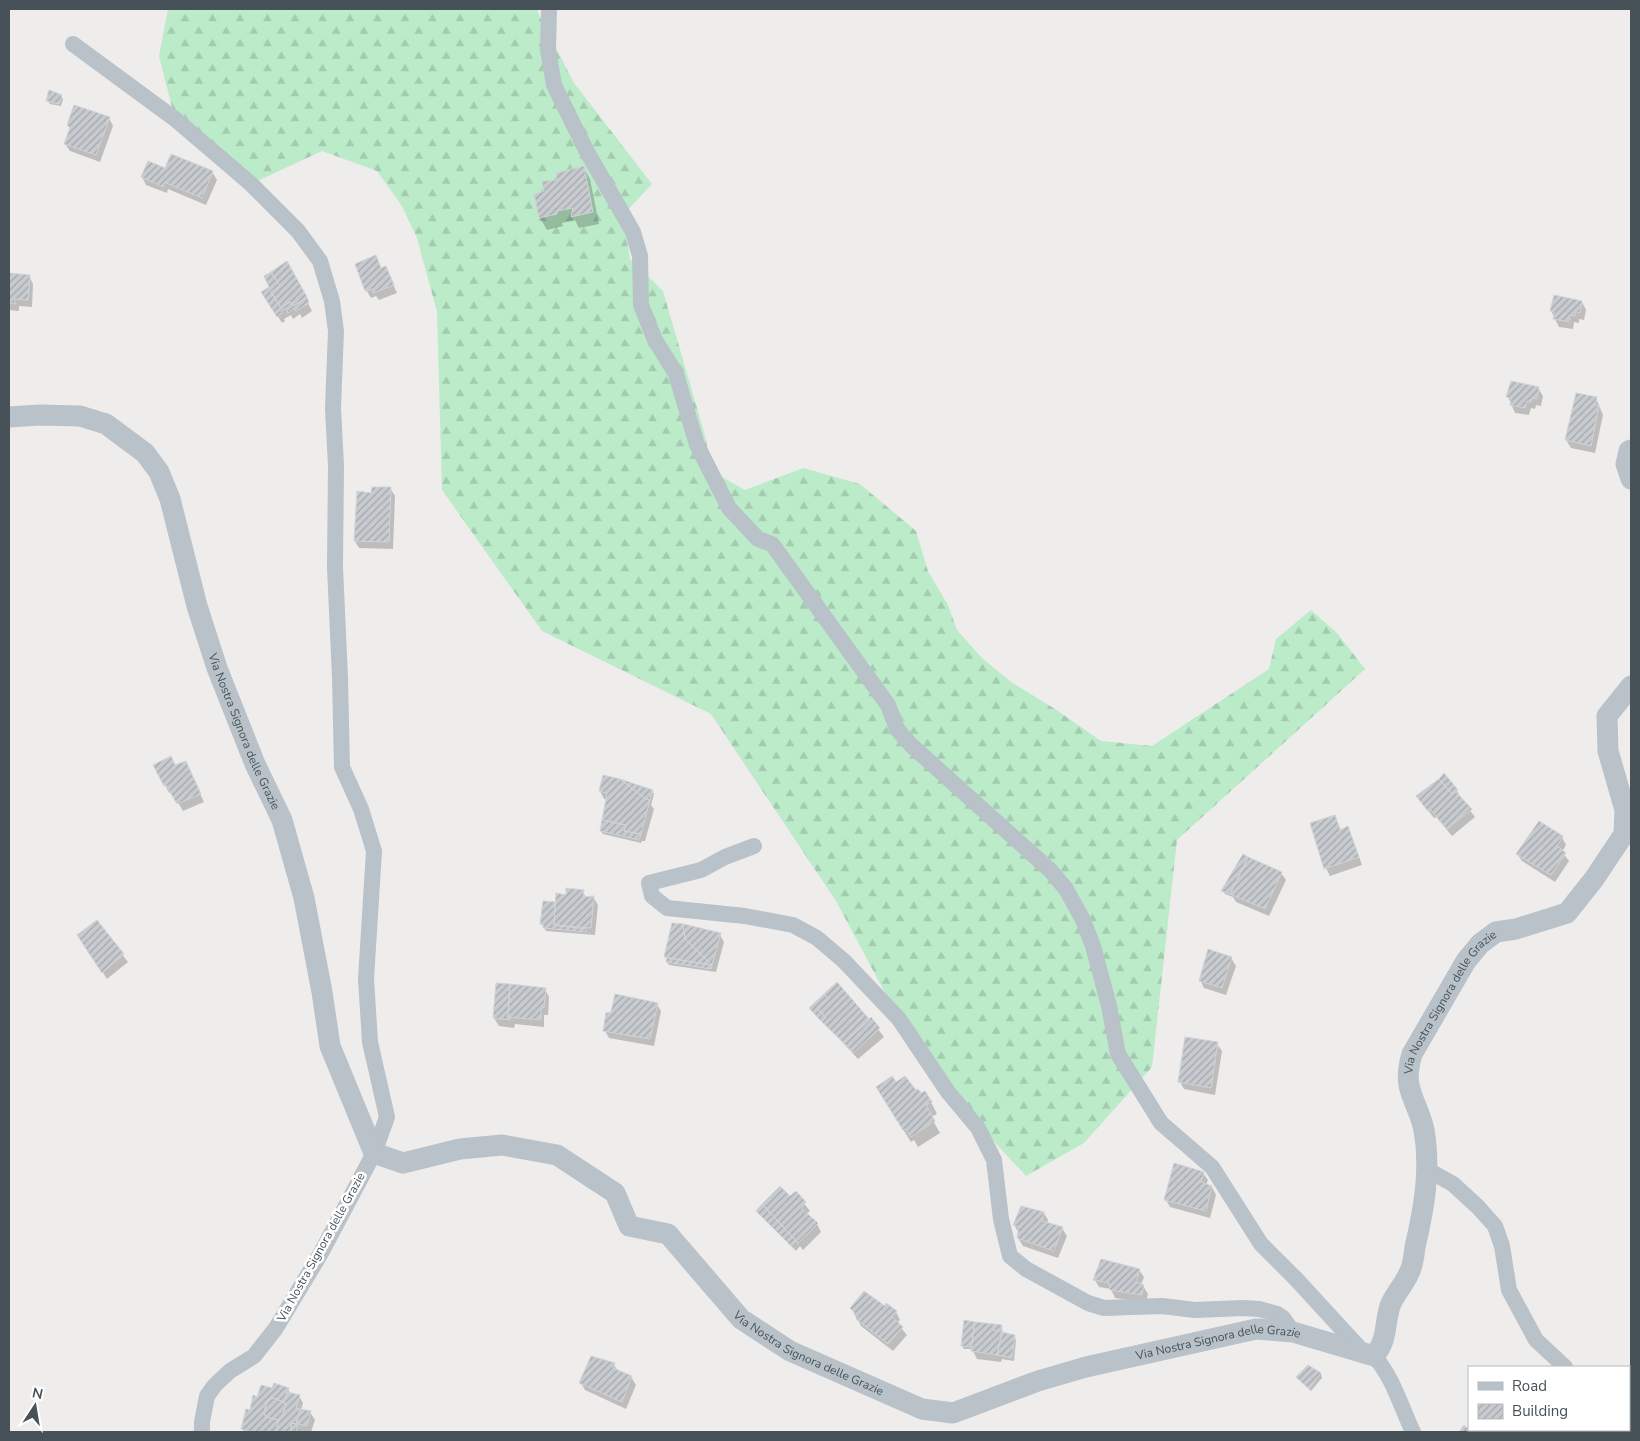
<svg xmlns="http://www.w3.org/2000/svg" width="1640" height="1441" viewBox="0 0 1640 1441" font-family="'Nunito Sans',sans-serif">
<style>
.forest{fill:url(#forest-firs)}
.shadow{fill:#0003}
.building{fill:url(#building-hatch);stroke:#d0d3d7}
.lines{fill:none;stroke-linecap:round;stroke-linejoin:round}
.minor{stroke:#b8c2c8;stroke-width:16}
.tertiary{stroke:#b8c2c8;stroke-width:21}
.labels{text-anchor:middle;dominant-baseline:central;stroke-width:5;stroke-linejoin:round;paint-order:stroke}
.street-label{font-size:12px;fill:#465158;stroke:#fff}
</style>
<defs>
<pattern id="forest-firs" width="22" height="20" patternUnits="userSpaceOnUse" patternTransform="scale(1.25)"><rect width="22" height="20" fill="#bcebc9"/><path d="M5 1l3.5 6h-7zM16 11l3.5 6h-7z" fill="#a3cbaf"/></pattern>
<pattern id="building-hatch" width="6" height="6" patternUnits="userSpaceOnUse" patternTransform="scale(1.25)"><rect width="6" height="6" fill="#c7cacf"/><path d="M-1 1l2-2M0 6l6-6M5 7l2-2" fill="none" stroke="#a3a6ab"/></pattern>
</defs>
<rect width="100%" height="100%" fill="#efecec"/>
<path class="forest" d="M168 9H538V13L574 83 652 184 623 215 630 259 663 291 704 432 713 472 745 490 803 468 860 484 916 531 928 571 948 605 957 630 982 658 1011 682 1055 709 1101 741 1152 746 1269 669 1276 639 1311 610 1337 633 1365 669 1177 840 1152 1067 1084 1143 1026 1176 948 1092 899 1019 836 901 711 714 542 631 442 490 437 312 417 238 402 206 377 171 322 151 251 184 175 119 159 56Z"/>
<path class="shadow" d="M61 96 63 99 61 106 50 104 48 101Z
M109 118 113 126 100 162 70 151 65 144 70 129 68 125Z
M584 168 590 179 599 224 579 228 575 220 562 223 563 226 547 230 540 218 535 195 546 192 559 181Z
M166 170 212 172 217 180 206 205 168 189 167 193 146 185 142 177Z
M386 268 397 293 379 300 376 296 371 298 366 290 382 269Z
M291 270 312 311 302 318 300 314 293 319 291 315 284 319 285 321 282 323 267 299 271 288Z
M9 274 29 276 33 284 32 307 19 306V311L9 310Z
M1582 302 1586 310 1584 320 1579 319V323L1574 322 1573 329 1559 327 1551 311Z
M1538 388 1543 396 1541 406 1536 405 1535 409 1531 408 1529 415 1515 413 1508 397Z
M1596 398 1603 415 1595 453 1571 448 1566 440Z
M390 488 395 496 393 549 359 548 355 541 372 494Z
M155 766H175L189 770 204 802 183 811 172 792 169 793Z
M1444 775 1457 791 1459 794 1458 795 1475 817 1452 836 1436 817 1434 818 1417 796Z
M600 791H652L654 794 651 805 654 809 645 841H642L641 843 603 834 601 831 607 799H604Z
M1335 816 1341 830 1347 828 1351 835 1362 865 1330 876 1326 868 1311 824Z
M1562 837 1566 845 1562 852 1569 861 1555 882 1522 861 1517 854Z
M1281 873 1286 880 1269 916 1236 902 1233 897 1225 894 1223 891Z
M583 892 586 898 593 897 598 905 595 935 546 931 542 924 545 903 556 904 567 896Z
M97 922 128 962 107 979 83 942Z
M720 935 724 942 716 972 669 965 667 962 666 957Z
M1231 958 1236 966 1226 995 1204 988 1200 980Z
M497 984 545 989 549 997 548 1015H544V1027L515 1024 514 1028 499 1026 494 1018Z
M657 1004 661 1011 654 1046 609 1038 605 1031 612 1014Z
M871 1020 884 1037 858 1059 826 1025 870 1022Z
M1217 1044 1222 1051 1215 1095 1184 1089 1180 1082Z
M895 1083 915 1092 931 1102 937 1114 931 1117 940 1133 918 1147 914 1140 911 1142 884 1099Z
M1203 1173 1208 1180 1206 1185 1212 1187 1216 1195 1210 1218 1170 1207 1166 1200Z
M795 1192 810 1211 806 1214 817 1224 821 1232 803 1250 800 1246 796 1251 760 1214 790 1197Z
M1044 1213 1048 1220 1047 1224 1062 1228 1067 1236 1058 1258 1023 1246 1018 1238 1019 1233 1014 1225Z
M1139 1270 1144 1277 1141 1285 1143 1286 1148 1294 1146 1302 1115 1298 1111 1289 1099 1287 1095 1280Z
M851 1308H885L896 1312 900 1320 897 1323 907 1335 893 1351 861 1326Z
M975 1323 1001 1326 1003 1334 1014 1336 1016 1340 1014 1361 1002 1359 1001 1362 977 1359 972 1349H964L962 1346Z
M614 1365 618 1371 631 1377 636 1385 626 1409 585 1390 581 1383Z
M1308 1366 1321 1374 1322 1378 1311 1391 1297 1378Z
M273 1389H288L291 1394 299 1396 303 1403 301 1410 310 1412 315 1420 311 1432H245L242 1428 258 1399Z"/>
<path class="building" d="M49 90 62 95 59 104 46 101Z
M74 105 110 117 96 155 64 144 70 128 67 125Z
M171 154 213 171 202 198 164 182 163 187 141 177 148 161 165 168Z
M584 166 593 212 571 217 573 208 557 211V214L539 218 534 194 544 191 542 181 557 180 556 173Z
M376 255 381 268 386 266 394 285 373 293 372 289 365 291 355 264Z
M287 261 307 297 293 306 290 302 281 308 271 292 280 286 271 272Z
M271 272 280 286 271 292 281 308 290 302 293 306 307 297 309 303 296 311 294 308 288 313 286 308 281 311 282 313 277 317 261 292 269 287 264 276Z
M9 273 30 275 28 300 15 299V304L9 303Z
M1554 295 1582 301 1580 313 1576 312 1575 316 1570 315 1569 322 1553 319 1554 312 1550 311Z
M1511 381 1539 387 1537 399 1532 398 1531 402 1527 401 1525 408 1510 405 1511 398 1506 397Z
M1576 393 1597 397 1595 405 1599 406 1591 446 1565 440Z
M372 487H391L389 542 354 541 357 491 371 493Z
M171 756 175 765 186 761 201 794 177 804 166 785 164 786 153 765Z
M1444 773 1458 790 1452 794 1439 779Z
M603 775 620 779 646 799 650 800 641 834 624 831 626 825 602 820 607 793 599 791Z
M620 779 653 790 650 800 646 799Z
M1439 779 1452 794 1456 792 1472 809 1447 829 1431 810 1428 811 1416 796Z
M1335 815 1340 830 1348 826 1359 857 1324 869 1310 823Z
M602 820 626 825 624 831 641 834 639 840 600 831Z
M1539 821 1563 836 1557 846 1566 853 1551 875 1516 854Z
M1243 854 1248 857 1230 894 1221 891Z
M1248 857 1282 872 1265 909 1230 894Z
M566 888 584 890 583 897 594 896 591 928 554 925 556 893 566 895Z
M543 901 555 902 554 925 586 929V932L543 928V925L540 924Z
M97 920 124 954 102 973 77 935Z
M672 923 683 924 685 939 712 965 664 957Z
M683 924 721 933 712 965 685 939Z
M1208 949 1232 957 1222 988 1199 981Z
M667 958 712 965 711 969 666 962Z
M837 982 870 1020 844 1043 822 1022 826 1018 817 1008 828 999 824 994Z
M496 983 510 984 508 1017H511L510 1020 493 1018Z
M510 984 546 988 544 1008H541V1020L508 1017Z
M615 994 658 1003 650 1039 603 1031 606 1013 611 1012Z
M824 994 828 999 817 1008 826 1018 822 1022 809 1008Z
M871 1017 880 1028 853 1053 844 1043Z
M1185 1037 1218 1042 1211 1088 1178 1082Z
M892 1076 896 1082 905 1076 916 1090 918 1089 921 1093 925 1091 932 1102 926 1105 935 1121 911 1137 906 1129 903 1130 876 1087Z
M1174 1163 1204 1172 1201 1182 1212 1186 1206 1211 1164 1200Z
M780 1186 790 1196 796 1191 806 1202 801 1208 818 1223 798 1243 762 1204Z
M762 1204 798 1243 793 1248 756 1211Z
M1021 1206 1044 1212 1042 1221 1063 1227 1054 1251 1017 1238 1019 1227 1013 1225Z
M1101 1259 1140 1269 1136 1282 1144 1285 1142 1295 1110 1290 1109 1283 1093 1280Z
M864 1291 885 1306 886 1303 897 1311 892 1317 903 1327 888 1344 856 1319 858 1316 850 1308Z
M964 1320 975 1322 971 1347 961 1346Z
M975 1322 994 1324 993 1330 1002 1332 997 1355 971 1351Z
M994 1324 1002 1325V1332L993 1330Z
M1002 1332 1015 1335 1012 1358 997 1355Z
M591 1356 615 1363 613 1368 632 1376 622 1402 579 1383Z
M1308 1365 1321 1373 1309 1389 1296 1377Z
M274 1383 289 1388 284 1402 272 1398 267 1401 264 1413 266 1417 279 1420 276 1431 284 1432H252L241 1429 246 1409 250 1410 253 1395 257 1397 261 1385 272 1388Z
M287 1392 300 1395 296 1408 300 1409 296 1424 292 1423 290 1432H284L276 1431 279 1420 282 1416 286 1406 284 1402Z
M272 1398 284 1402 286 1406 282 1416 279 1420 266 1417 264 1413 267 1401Z
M300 1409 311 1411 307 1426 298 1424 296 1432H290L292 1423 296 1424Z
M1464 1425 1469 1430 1474 1432H1459Z"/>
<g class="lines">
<path class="minor" d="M549 9 548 50 554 85 586 150 633 232 640 256 641 305 655 340 676 374 697 445 729 508 758 539 772 544 888 705 897 729 911 745 1050 870 1066 889 1083 920 1093 946 1109 1006 1118 1054 1161 1123 1212 1167 1261 1244 1297 1280 1364 1353
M73 44 175 119 251 184 298 231 320 261 332 301 336 331 333 408 336 466 335 567 340 678 342 767 361 809 374 851 366 979 370 1042 387 1117 374 1153 321 1253 276 1328 254 1356 230 1371 215 1385 207 1396 202 1422V1432
M754 846 725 857 701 870 649 883 652 896 667 908 745 916 793 925 817 938 844 961 899 1019 948 1092 978 1128 994 1160 1001 1219 1010 1256 1026 1269 1088 1303 1104 1308 1162 1306 1195 1310 1243 1308 1259 1309 1277 1314 1283 1318 1293 1332
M1428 1170 1453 1184 1478 1207 1495 1226 1502 1246 1509 1290 1536 1340 1565 1367
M1374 1356C1394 1379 1400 1405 1413 1432
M1629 1408 1631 1409"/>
<g class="tertiary">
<path id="s1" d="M9 417 40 415 80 416 106 424 145 453 159 472 170 499 197 606 217 668 255 764 282 820 304 898 322 992 330 1046 374 1153 403 1163 460 1149 502 1145 557 1155 615 1193 629 1226 668 1234 741 1319 790 1351 922 1409 953 1413 1038 1381 1086 1367 1256 1329 1293 1332 1374 1356C1388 1340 1384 1325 1390 1306 1394 1295 1404 1285 1409 1273 1413 1266 1414 1256 1415 1247 1424 1209 1431 1169 1424 1130 1417 1098 1401 1091 1412 1054L1466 961 1480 944 1496 932 1516 929 1567 913 1594 879 1624 834 1625 810 1608 751 1607 716 1631 686"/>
<path d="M1631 450 1629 451 1626 464 1631 479"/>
</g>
</g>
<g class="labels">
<g class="street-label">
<text stroke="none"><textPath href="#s1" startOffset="444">Via Nostra Signora delle Grazie</textPath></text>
<text stroke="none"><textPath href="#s1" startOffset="2382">Via Nostra Signora delle Grazie</textPath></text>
<text transform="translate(321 1247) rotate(-61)">Via Nostra Signora delle Grazie</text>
<text stroke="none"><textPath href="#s1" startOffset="1842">Via Nostra Signora delle Grazie</textPath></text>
<text stroke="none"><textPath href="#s1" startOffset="1408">Via Nostra Signora delle Grazie</textPath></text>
</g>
</g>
<rect width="1640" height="1441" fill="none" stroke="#465158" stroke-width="20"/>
<rect x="1468" y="1366" width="162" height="65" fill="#ffffff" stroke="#b5b9bc"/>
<rect x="1478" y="1382" width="25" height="8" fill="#b8c2c8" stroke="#b5b9bc"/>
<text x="1512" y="1391" font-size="15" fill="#465158">Road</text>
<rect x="1478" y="1404" width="25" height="15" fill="url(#building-hatch)" stroke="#b5b9bc"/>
<text x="1512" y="1416" font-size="15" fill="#465158">Building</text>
<g transform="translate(35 1406) rotate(12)" stroke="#ffffff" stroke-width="4" paint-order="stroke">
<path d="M0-4L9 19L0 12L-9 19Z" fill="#465158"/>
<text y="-8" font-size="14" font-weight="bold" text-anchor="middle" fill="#465158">N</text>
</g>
</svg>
